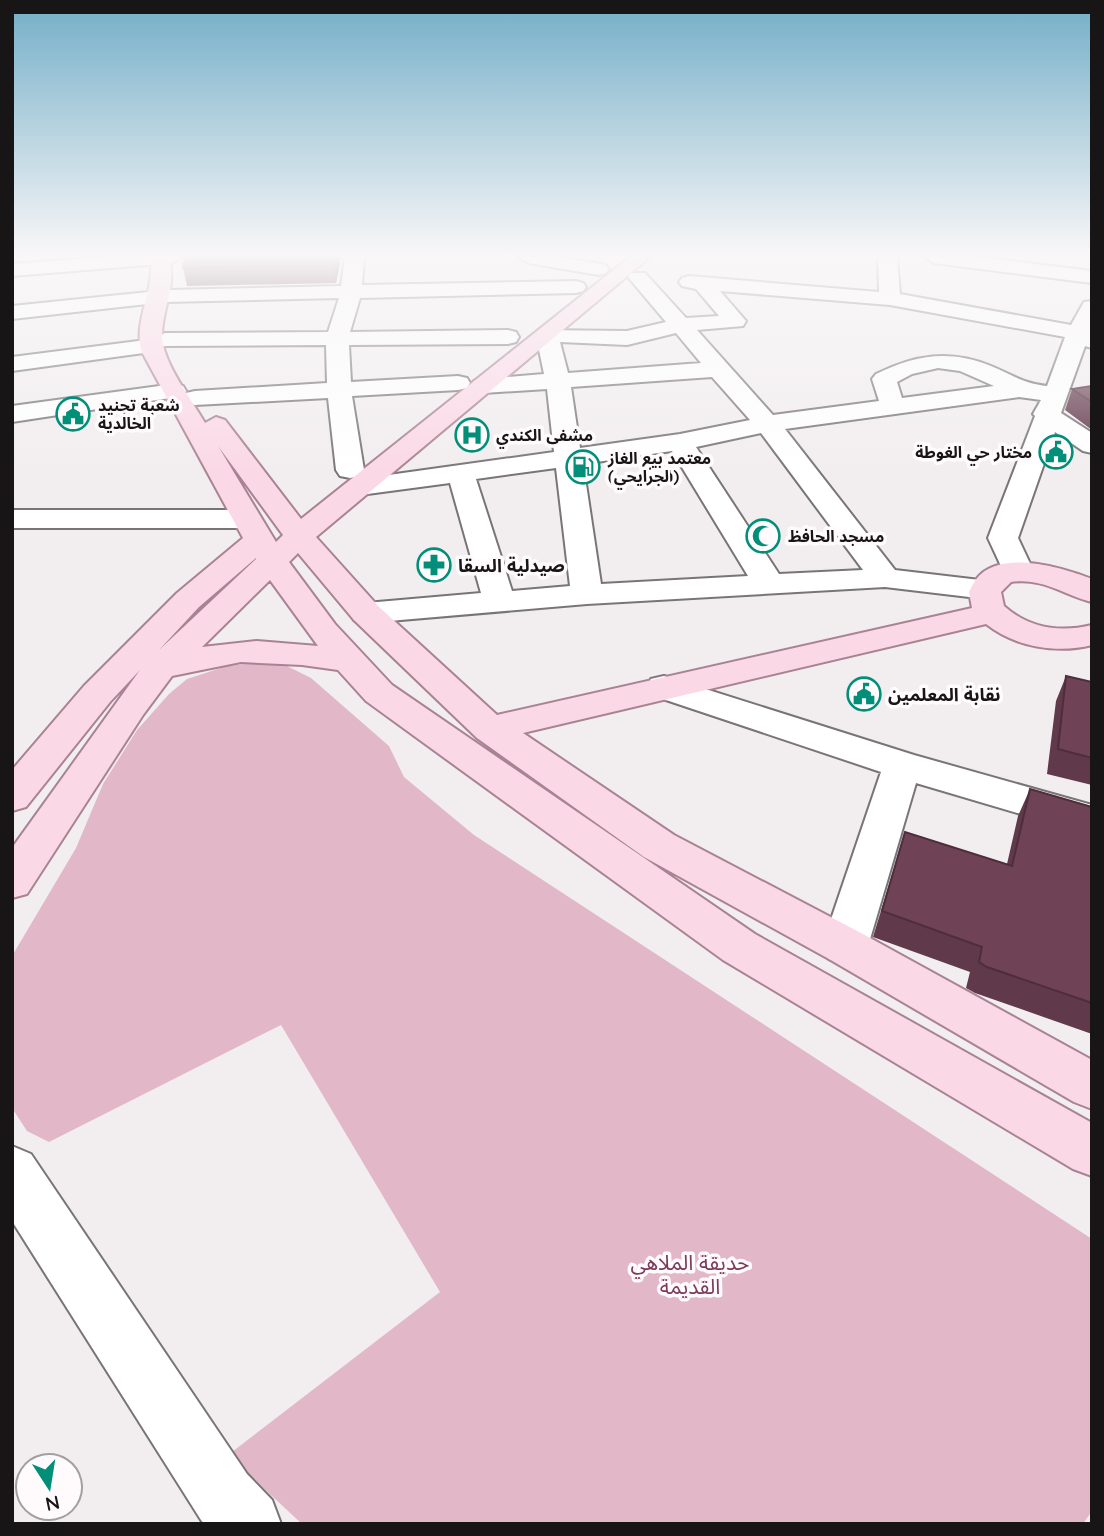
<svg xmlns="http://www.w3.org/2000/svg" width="1104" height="1536" viewBox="0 0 1104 1536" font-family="Quicksand,'Noto Sans Arabic',sans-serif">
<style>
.green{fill:#e2b8c9}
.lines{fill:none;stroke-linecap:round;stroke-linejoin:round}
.minor-casing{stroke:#797576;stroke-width:4}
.major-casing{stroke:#a98393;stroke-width:4}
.minor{fill:#fff;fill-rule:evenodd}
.major{fill:#fbd8e6;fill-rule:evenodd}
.wall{fill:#60394a}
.shaded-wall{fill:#4e2e3c}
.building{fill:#704256;stroke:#4e2e3c;stroke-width:2}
.labels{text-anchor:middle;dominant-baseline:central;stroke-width:7;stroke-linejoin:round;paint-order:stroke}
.far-poi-label{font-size:16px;font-weight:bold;fill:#171516;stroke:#fffbfc;text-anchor:start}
.poi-label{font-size:18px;font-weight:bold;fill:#171516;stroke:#fffbfc;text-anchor:start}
.near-park-label{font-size:21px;fill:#7d3a5a;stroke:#fffbfc}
</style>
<rect width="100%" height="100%" fill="#f2eeef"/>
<path class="green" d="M277 661 311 678 389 746 404 777 474 835 1092 1239V1511L1083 1524H302L228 1455 440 1292 281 1025 49 1142 27 1131 12 1108V956L76 848 103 784 137 730 169 694 187 679 227 666Z"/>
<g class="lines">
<defs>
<path id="minor" d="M105 257H182L172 263 12 276V264Z
M345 257H364L362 285 576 281 583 283 586 287 583 291 576 293 360 298 350 332 508 330 516 332 519 337 516 342 508 344 349 345 351 382 458 376 467 378 470 383 467 388 458 390 352 396 364 470 360 476 350 478 340 476 336 470 328 398 195 405 186 403 183 398 186 393 195 391 327 383 326 345 162 346 159 350 151 352 12 371V357L154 339 165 333 328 332 339 298 165 302 12 319V306L168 290 341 286Z
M518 257H560L606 265 609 269 606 273 599 275 528 263Z
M878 257H897L900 294 1071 325 1084 302 1092 301V348L1085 346 1061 413 1092 433V453L1083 451 1055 432 1018 538 1034 572 1029 579 1018 581 1007 579 988 538 1035 416 1033 414 1041 400 1019 397 785 429 895 570 997 582 1002 589 997 596 986 599 885 587 587 604 366 623 354 620 350 613 354 606 366 603 481 593 450 483 360 495 350 493 346 487 350 481 360 479 554 452 547 389 483 393 474 391 471 386 474 381 483 379 544 374 536 335 539 330 627 331 666 322 628 277 631 273H645L686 318 719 316 696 289 682 286 679 282 682 278 689 276 879 292ZM720 291 890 305 1065 337 1047 386C1022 383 1013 375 991 366 949 349 915 355 876 374L872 379 879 401 773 415 697 330 743 326 746 321ZM676 333 701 363 568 373 560 342 627 345ZM938 368 960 371 994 386 902 398 897 382 912 374ZM712 377 750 420 680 434 580 448 571 387ZM761 433 863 570 779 574 696 447ZM672 451 748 576 601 584 583 464ZM556 468 570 586 512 591 476 479Z
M924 257H977L1092 271V283L934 263Z
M174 384 183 386 186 391 183 396 12 422V406Z
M12 510H244L254 513 259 519 254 525 244 528H12Z
M664 676 914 755 1092 805V835L916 783 868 946 861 959 845 964 829 959 822 946 881 772 651 695 646 687 651 679Z
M12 1146 31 1154 247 1474 272 1500 281 1524H204L201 1520 12 1221Z"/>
<path id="major" d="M150 257H168C178 284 162 308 162 336 162 362 192 400 205 423L216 417 225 420 301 519 630 257H650L316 537 378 606 497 715 972 608 969 592C972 586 976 578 981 574 1008 551 1063 568 1092 579V602C1064 595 1042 577 1011 582L1001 592 1004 606C1029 628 1059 633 1092 625V645C1057 654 1015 647 986 624L523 733 674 835 861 933 1092 1060V1109L1074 1102 829 959 644 857 477 738 354 620 298 553 289 562 335 624 392 685 755 934 1092 1123V1176L1073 1169 723 960 366 701 338 670 302 665 241 662 172 676 143 715 27 894 12 898V848L140 670 110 702 26 807 12 811V770L84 686 177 593 243 538 142 352C132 322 156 290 150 257ZM218 446 283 535 276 542ZM256 558V559L159 650 199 607ZM270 580 318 646 257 641 202 647Z"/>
</defs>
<use href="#minor" class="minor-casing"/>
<use href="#major" class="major-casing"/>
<use href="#minor" class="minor"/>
<use href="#major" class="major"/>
</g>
<path class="wall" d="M185 257H341L336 283 187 286 183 268Z
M1092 386V430L1065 410 1072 389Z
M1066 676 1092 682V785L1047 774 1056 701Z
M1030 789 1092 807V1034L975 993 966 988 970 972 873 937 905 832 1007 864 1018 816Z"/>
<path class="shaded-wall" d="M335 257H341L336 283 333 265Z"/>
<path class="building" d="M185 257H335L333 265 183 268Z
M1092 386V402L1072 389Z
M1066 676 1092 682V758L1058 749Z
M1030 789 1092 807V1003L987 967 979 962 982 947 882 911 905 832 1012 866Z"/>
<linearGradient id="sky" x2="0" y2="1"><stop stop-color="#73aec7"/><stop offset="0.54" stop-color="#f9f7f8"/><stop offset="1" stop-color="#f9f7f8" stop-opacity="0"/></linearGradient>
<rect width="1104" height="472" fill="url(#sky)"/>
<defs>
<symbol id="civic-ring" viewBox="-11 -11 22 22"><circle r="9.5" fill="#fffbfc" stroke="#018f79" stroke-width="1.5"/><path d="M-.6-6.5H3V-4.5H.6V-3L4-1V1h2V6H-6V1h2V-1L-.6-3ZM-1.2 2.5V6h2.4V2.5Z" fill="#018f79"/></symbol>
<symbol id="hospital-ring" viewBox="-11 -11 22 22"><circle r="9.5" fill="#fffbfc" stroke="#018f79" stroke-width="1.5"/><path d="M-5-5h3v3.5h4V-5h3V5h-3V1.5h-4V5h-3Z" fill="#018f79"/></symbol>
<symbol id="fuel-ring" viewBox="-11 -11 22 22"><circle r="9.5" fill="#fffbfc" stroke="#018f79" stroke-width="1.5"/><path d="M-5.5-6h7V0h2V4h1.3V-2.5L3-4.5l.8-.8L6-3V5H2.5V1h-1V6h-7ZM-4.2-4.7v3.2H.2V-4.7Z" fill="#018f79"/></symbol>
<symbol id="mosque-ring" viewBox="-11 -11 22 22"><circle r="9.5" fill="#fffbfc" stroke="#018f79" stroke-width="1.5"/><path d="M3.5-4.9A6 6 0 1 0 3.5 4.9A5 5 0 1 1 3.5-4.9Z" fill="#018f79"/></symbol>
<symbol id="pharmacy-ring" viewBox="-11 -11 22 22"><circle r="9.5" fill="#fffbfc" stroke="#018f79" stroke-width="1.5"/><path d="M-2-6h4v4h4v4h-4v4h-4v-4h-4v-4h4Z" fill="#018f79"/></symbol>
</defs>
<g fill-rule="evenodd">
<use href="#civic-ring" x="54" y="395" width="38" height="38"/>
<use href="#hospital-ring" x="453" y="416" width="38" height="38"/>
<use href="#civic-ring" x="1037" y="433" width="38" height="38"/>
<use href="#fuel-ring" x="564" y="448" width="38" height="38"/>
<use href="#mosque-ring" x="744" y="517" width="38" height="38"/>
<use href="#pharmacy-ring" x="415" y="546" width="38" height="38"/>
<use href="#civic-ring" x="845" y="675" width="38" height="38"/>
</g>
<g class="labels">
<g class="far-poi-label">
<text x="98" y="405">شعبة تجنيد<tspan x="98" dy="18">الخالدية</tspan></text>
<text x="496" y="435">مشفى الكندي</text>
<text x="1032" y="452" text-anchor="end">مختار حي الغوطة</text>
<text x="608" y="458">معتمد بيع الغاز<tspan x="608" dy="18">(الجرايحي)</tspan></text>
<text x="788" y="536">مسجد الحافظ</text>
</g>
<g class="poi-label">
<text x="458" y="565">صيدلية السقا</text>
<text x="888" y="694">نقابة المعلمين</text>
</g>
<g class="near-park-label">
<text x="690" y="1262">حديقة الملاهي<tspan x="690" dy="24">القديمة</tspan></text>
</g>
</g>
<rect width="1104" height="1536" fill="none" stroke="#171516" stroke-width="28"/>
<g transform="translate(49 1487) rotate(168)"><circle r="33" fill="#fffbfc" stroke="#a29fa0" stroke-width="2"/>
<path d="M0-5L12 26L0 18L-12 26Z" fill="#018f79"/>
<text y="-10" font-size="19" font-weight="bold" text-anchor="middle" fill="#171516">N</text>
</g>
</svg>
